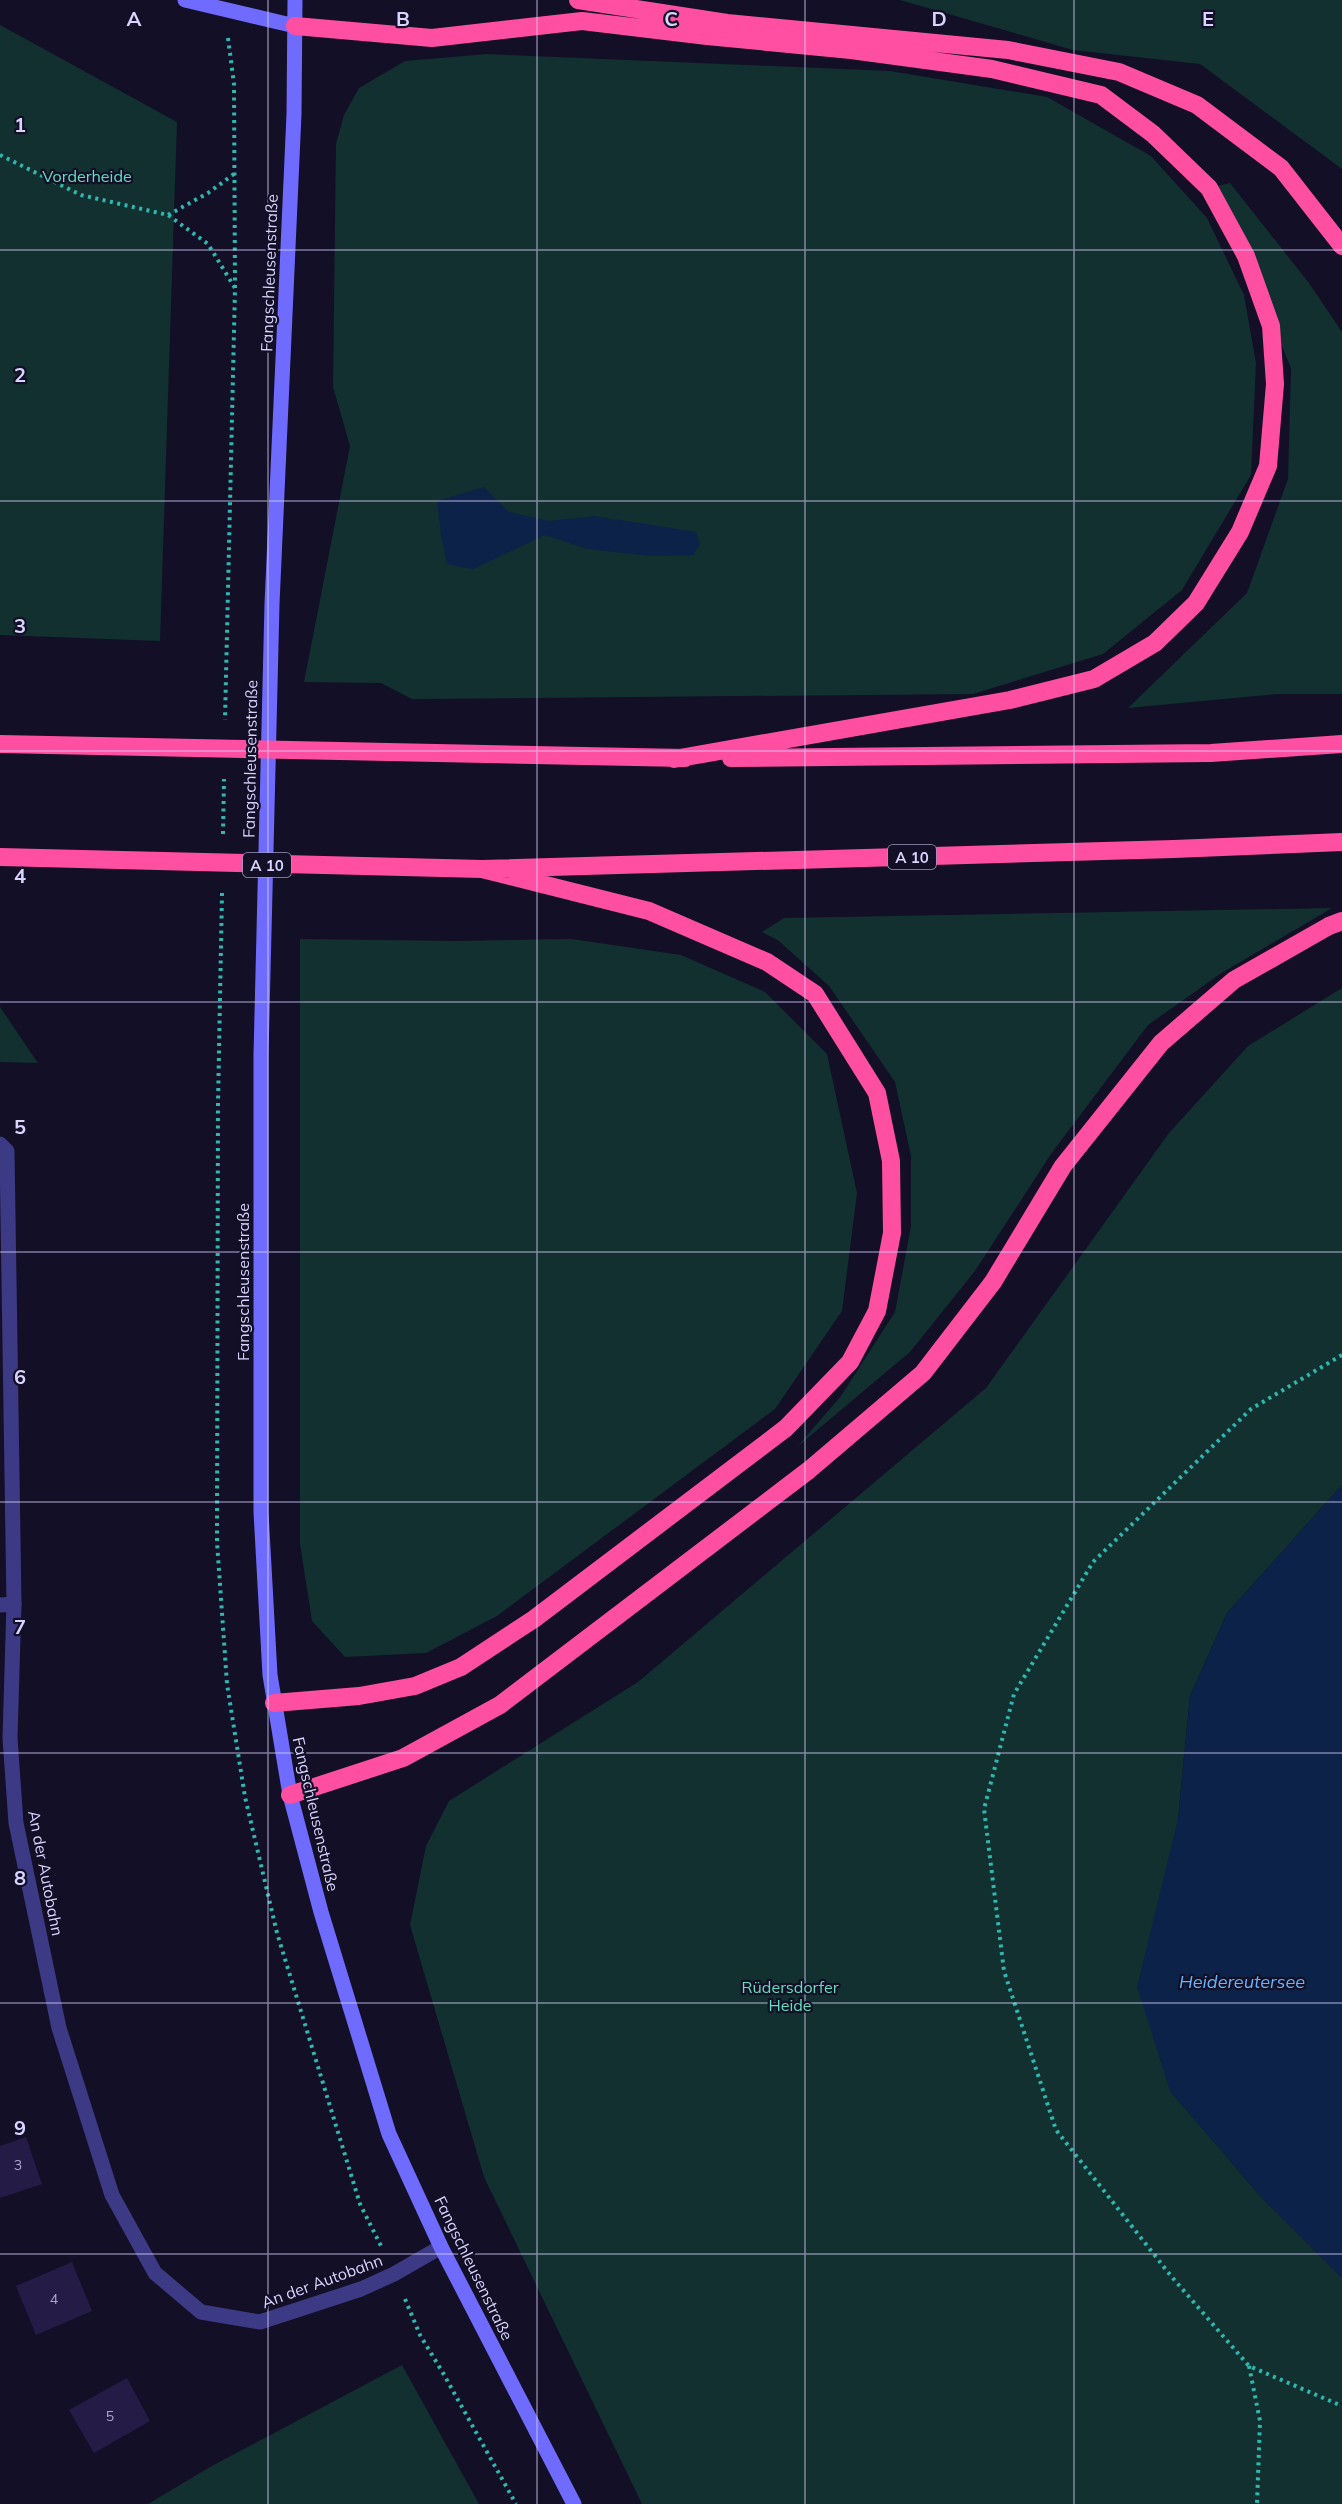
<svg xmlns="http://www.w3.org/2000/svg" width="1342" height="2504" viewBox="0 0 1342 2504" font-family="Mulish,sans-serif">
<style>
.green{fill:#12302f}
.water{fill:#0c2248}
.building{fill:#241b47}
.lines{fill:none;stroke-linecap:round;stroke-linejoin:round}
.path{stroke:#2fb8b0;stroke-width:4;stroke-dasharray:3 4.5;stroke-linecap:butt}
.service{stroke:#3d3a85;stroke-width:15}
.minor{stroke:#3d3a85;stroke-width:15}
.secondary{stroke:#6f6bff;stroke-width:15}
.motorway{stroke:#ff4fa3;stroke-width:18}
.grid{fill:none;stroke:#d9d4ff;stroke-width:1.5;stroke-opacity:0.55}
.labels{text-anchor:middle;dominant-baseline:central;stroke-width:4.5;stroke-linejoin:round;paint-order:stroke}
.number-label{font-size:14px;fill:#aca6d1}
.shield{fill:#130f26;stroke:#9e99be;stroke-width:1.5}
.shield-label{font-size:15px;font-weight:bold;fill:#d9d4ff}
.park-label{font-size:16px;fill:#5fe0c0;stroke:#130f26}
.street-label{font-size:16px;fill:#d9d4ff;stroke:#130f26}
.water-label{font-size:18px;font-style:italic;fill:#62b6ff;stroke:#130f26}
.grid-label{font-size:20px;text-anchor:middle;font-weight:bold;fill:#d9d4ff;stroke:#130f26;stroke-width:4.5;stroke-linejoin:round;paint-order:stroke}
</style>
<rect width="100%" height="100%" fill="#130f26"/>
<path class="green" d="M900 0H1342V169L1200 64 1073 50Z
M0 25 177 122 160 641 0 635Z
M487 54 890 71 1047 97 1151 156 1207 218 1244 295 1256 363 1251 475 1182 590 1103 654 973 694 412 699 381 683 304 682 350 446 333 387 336 144 344 115 359 88 405 61Z
M1230 183 1309 283 1342 332V694H1277L1128 708 1247 593 1288 479 1291 368 1260 294 1209 188Z
M1332 908 1220 974 1148 1025 1051 1154 975 1271 910 1352 797 1447 841 1396 895 1312 911 1226V1156L895 1082 829 986 779 941 762 932 784 918Z
M300 939 458 941 572 939 681 955 765 992 827 1054 857 1193 842 1311 775 1409 497 1616 426 1653 345 1657 312 1621 300 1544Z
M1342 988V1485L1227 1613 1190 1696 1178 1819 1171 2092 1262 2198 1342 2278V2504H642L484 2177 410 1925 426 1846 449 1801 638 1682 986 1388 1169 1133 1248 1046Z
M0 1007 38 1063 0 1062Z
M402 2365 479 2504H148L210 2467Z"/>
<path class="water" d="M484 487 509 512 549 521 594 516 696 532 700 544 693 555 650 556 587 549 545 535 473 569 447 564 441 536 437 501Z
M1342 1485V2278L1262 2198 1170 2091 1137 1987 1178 1819 1190 1696 1227 1613Z"/>
<path class="building" d="M26 2137 42 2184 0 2198V2146Z
M72 2262 92 2311 36 2335 16 2286Z
M127 2378 150 2421 94 2453 69 2410Z"/>
<g class="lines">
<path class="path" d="M228 38 234 84 235 288
M0 155 81 195 168 215 208 244 235 288 225 720
M168 215 208 193 234 174
M223 834 224 779
M222 893 218 1104 217 1542 227 1684 245 1797 277 1933 360 2204 382 2248
M1342 1355 1251 1409 1093 1562 1014 1694 984 1809 1004 1971 1056 2130 1171 2276 1249 2366 1342 2406
M405 2299 420 2335 443 2373 516 2504
M1249 2366 1260 2421 1257 2504"/>
<path class="service" d="M0 1605 14 1604"/>
<path class="minor" d="M0 1144 7 1151 14 1604 10 1738 16 1823 59 2028 112 2195 155 2273 201 2312 260 2322 361 2289 394 2274 441 2247"/>
<path class="secondary" d="M185 0 295 26
M295 0 294 114 272 604 261 1055V1512L270 1675 290 1795 321 1912 389 2134 441 2247 574 2504"/>
<path class="motorway" d="M578 0 727 23 1008 50 1119 72 1197 105 1281 168 1342 246
M295 26 432 38 582 21 707 36 851 50 992 69 1101 95 1153 134 1209 188 1246 256 1271 326 1275 384 1268 466 1240 532 1196 603 1155 643 1094 679 1010 700 674 759
M0 744 685 758
M731 758 1211 753 1342 744
M0 857 482 869 1174 849 1342 842
M274 1703 359 1696 415 1686 461 1667 534 1619 786 1428 850 1362 877 1311 892 1233 891 1161 877 1093 815 994 767 962 649 911 482 869
M290 1795 403 1758 500 1705 809 1470 923 1373 993 1282 1063 1166 1161 1043 1234 980 1329 926 1342 921"/>
</g>
<path class="grid" d="M268 0V2504M537 0V2504M805 0V2504M1074 0V2504M0 250H1342M0 501H1342M0 751H1342M0 1002H1342M0 1252H1342M0 1502H1342M0 1753H1342M0 2003H1342M0 2254H1342"/>
<g class="labels">
<g class="number-label">
<text x="18" y="2165">3</text>
<text x="54" y="2299">4</text>
<text x="110" y="2416">5</text>
</g>
<g class="shield">
<rect x="888" y="845" width="48" height="24" rx="4.5"/>
<rect x="243" y="853" width="48" height="24" rx="4.5"/>
</g>
<g class="shield-label">
<text x="912" y="857">A 10</text>
<text x="267" y="865">A 10</text>
</g>
<g class="park-label">
<text x="87" y="176">Vorderheide</text>
<text x="790" y="1987">Rüdersdorfer<tspan x="790" dy="18">Heide</tspan></text>
</g>
<g class="street-label">
<text transform="translate(269 273) rotate(-88)">Fangschleusenstraße</text>
<text transform="translate(250 759) rotate(-89)">Fangschleusenstraße</text>
<text transform="translate(243 1282) rotate(-90)">Fangschleusenstraße</text>
<text transform="translate(316 1814) rotate(77)">Fangschleusenstraße</text>
<text transform="translate(46 1873) rotate(79)">An der Autobahn</text>
<text transform="translate(474 2268) rotate(64)">Fangschleusenstraße</text>
<text transform="translate(322 2281) rotate(-20)">An der Autobahn</text>
</g>
<g class="water-label">
<text x="1242" y="1981">Heidereutersee</text>
</g>
</g>
<g class="grid-label">
<text x="134" y="26">A</text>
<text x="403" y="26">B</text>
<text x="671" y="26">C</text>
<text x="939" y="26">D</text>
<text x="1208" y="26">E</text>
<text x="20" y="132">1</text>
<text x="20" y="382">2</text>
<text x="20" y="633">3</text>
<text x="20" y="883">4</text>
<text x="20" y="1134">5</text>
<text x="20" y="1384">6</text>
<text x="20" y="1634">7</text>
<text x="20" y="1885">8</text>
<text x="20" y="2135">9</text>
</g>
</svg>
